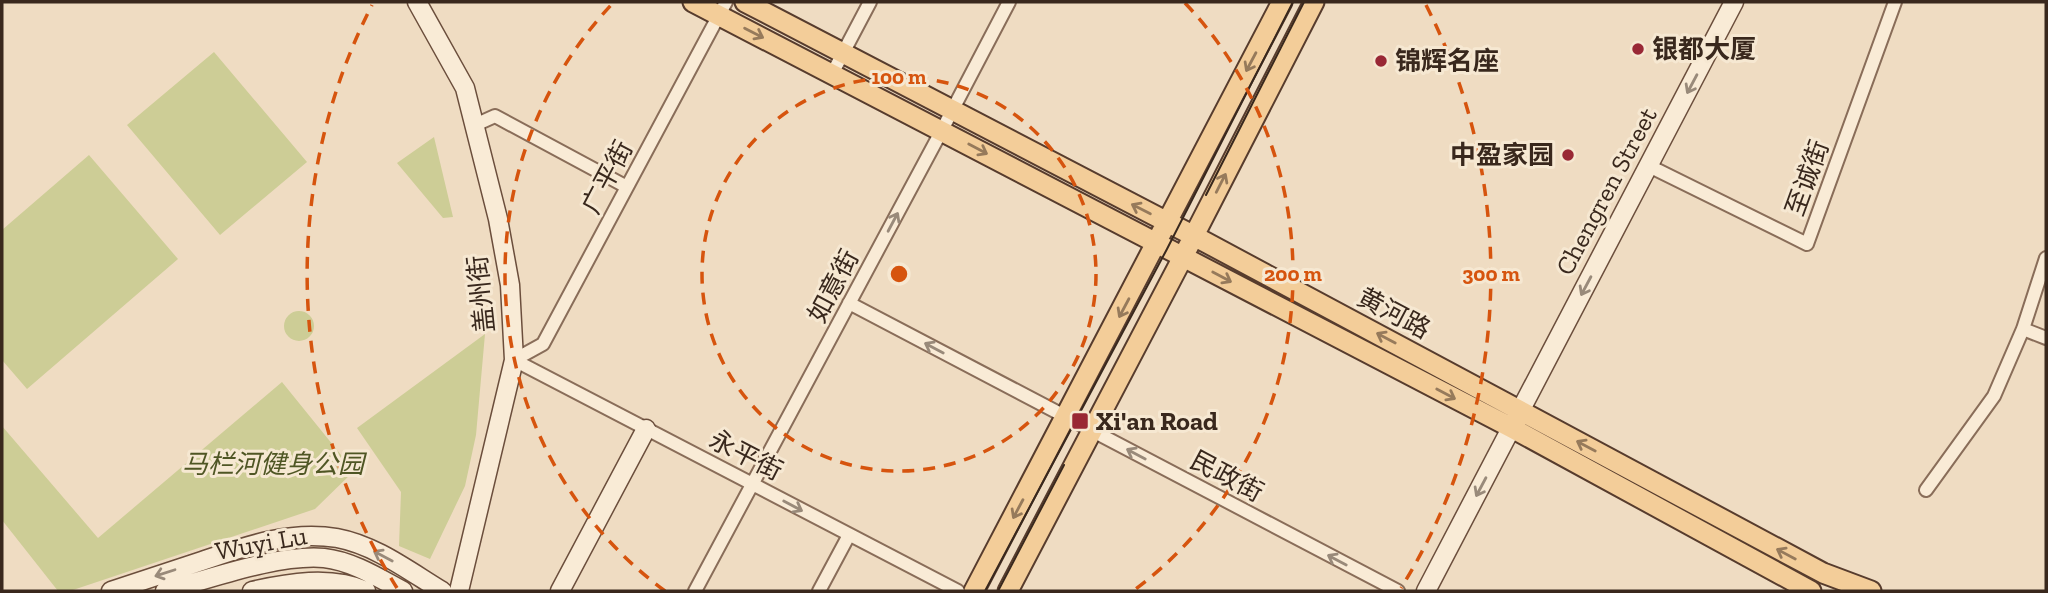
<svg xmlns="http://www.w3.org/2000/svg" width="2048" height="593" viewBox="0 0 2048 593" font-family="'Zilla Slab','Noto Sans SC',serif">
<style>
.green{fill:#cdcd96}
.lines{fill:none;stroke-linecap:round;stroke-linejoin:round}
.street-casing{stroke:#896d59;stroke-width:16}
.secondary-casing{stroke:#6b4e3c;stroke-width:21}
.primary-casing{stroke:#573c2d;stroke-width:23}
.street{stroke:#f9ebd6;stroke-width:12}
.secondary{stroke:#f9ebd6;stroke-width:18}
.primary{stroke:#f3cd99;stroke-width:19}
.tram{stroke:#39281d;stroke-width:2}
.oneway{stroke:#967a5b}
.oneway2{stroke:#998a7a}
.ring{fill:none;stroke:#d6540e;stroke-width:3.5;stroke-dasharray:12 9}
.poi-dot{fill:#992835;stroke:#f6e8d2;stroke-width:2.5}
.labels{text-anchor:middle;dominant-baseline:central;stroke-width:6;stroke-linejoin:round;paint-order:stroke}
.poi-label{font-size:26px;font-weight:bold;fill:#39281d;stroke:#f6e8d2;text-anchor:start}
.street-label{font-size:26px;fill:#39281d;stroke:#f6e8d2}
.park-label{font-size:26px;font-style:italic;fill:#4f5624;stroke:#f6e8d2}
.centre{fill:#d6540e;stroke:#f6e8d2;stroke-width:3.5}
.ring-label{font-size:21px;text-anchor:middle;font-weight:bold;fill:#d6540e;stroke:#f6e8d2;stroke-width:6;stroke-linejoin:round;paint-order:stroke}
</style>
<rect width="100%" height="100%" fill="#efdcc2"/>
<path class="green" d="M214 52 307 162 220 235 127 125Z
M434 137 453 217 443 218 397 163Z
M89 155 178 259 27 389 2 360V230Z
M284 326a15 15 0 1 1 30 0a15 15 0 1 1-30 0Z
M485 334 476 435 465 486 430 559 399 546 401 492 357 428Z
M282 382 354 471 315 509 70 591H58L2 520V426L98 538Z"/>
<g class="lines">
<defs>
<path id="street" d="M832 74 870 2
M475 125 495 116 627 187
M1649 166 1807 244 1895 2
M849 303 1398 591
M2023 329 2046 338
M514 360 958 591
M514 360 543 344 726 2
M1926 490 1994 396 2023 329 2046 258
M695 591 942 130 1009 2
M819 591 849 535"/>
<path id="secondary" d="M417 2 465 88 498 219 510 285 514 360 459 591
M111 591C141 581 171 571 202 561 246 546 290 530 337 538 375 545 409 571 442 591
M165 591C210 579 277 554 324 558 352 561 379 578 403 591
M252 591C287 583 331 575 366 591
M560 591 646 429
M1426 591 1734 2"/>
<path id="primary" d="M693 2 1512 428 1811 591
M745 2 1194 236 1823 573 1871 591
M974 591 1282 2
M1008 591 1183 257 1314 2"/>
</defs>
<use href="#street" class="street-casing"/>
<use href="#secondary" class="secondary-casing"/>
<use href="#primary" class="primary-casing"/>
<use href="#street" class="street"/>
<use href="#secondary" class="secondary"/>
<use href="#primary" class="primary"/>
<path class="tram" d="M1206 195 1304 2
M985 591 1167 249 1293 2
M998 591 1064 465"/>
</g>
<defs><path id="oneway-shaft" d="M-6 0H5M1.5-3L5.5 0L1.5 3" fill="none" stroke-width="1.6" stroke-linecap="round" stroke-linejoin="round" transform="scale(1.75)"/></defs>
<g class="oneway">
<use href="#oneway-shaft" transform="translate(754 33) rotate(27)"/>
<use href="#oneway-shaft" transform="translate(1251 62) rotate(118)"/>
<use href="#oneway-shaft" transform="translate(978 149) rotate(28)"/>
<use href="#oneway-shaft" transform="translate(1221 183) rotate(-63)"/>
<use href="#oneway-shaft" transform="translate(1141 209) rotate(-153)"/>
<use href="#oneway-shaft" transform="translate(1222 277) rotate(28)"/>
<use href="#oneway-shaft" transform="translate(1124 308) rotate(118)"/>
<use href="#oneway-shaft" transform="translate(1386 338) rotate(-152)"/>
<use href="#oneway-shaft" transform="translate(1446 394) rotate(28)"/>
<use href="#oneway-shaft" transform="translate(1586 446) rotate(-152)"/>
<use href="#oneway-shaft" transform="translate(1018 509) rotate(118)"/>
<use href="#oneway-shaft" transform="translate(1786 554) rotate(-152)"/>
</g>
<g class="oneway2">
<use href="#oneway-shaft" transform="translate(1692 84) rotate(118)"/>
<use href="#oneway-shaft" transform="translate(893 222) rotate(-62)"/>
<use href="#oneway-shaft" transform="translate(1586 286) rotate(118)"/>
<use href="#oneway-shaft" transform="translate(934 348) rotate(-152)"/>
<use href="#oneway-shaft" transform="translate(1136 454) rotate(-152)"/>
<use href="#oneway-shaft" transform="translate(1481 487) rotate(118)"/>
<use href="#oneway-shaft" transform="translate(793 506) rotate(28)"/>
<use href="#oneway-shaft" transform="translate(383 556) rotate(-152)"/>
<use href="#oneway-shaft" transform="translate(1337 560) rotate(-152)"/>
<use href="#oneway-shaft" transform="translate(165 573) rotate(162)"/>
</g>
<g class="ring">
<circle cx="899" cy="274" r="197"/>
<path d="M665 591A394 394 0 0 1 613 3M1185 3A394 394 0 0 1 1133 591"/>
<path d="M397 588A592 592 0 0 1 372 5M1426 5A592 592 0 0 1 1401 588"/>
</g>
<g class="poi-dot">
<circle cx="1638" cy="49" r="7"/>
<circle cx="1381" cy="61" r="7"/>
<circle cx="1568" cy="155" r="7"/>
<rect x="1071" y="412" width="18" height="18" rx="3.5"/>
</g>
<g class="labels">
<g class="poi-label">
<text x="1652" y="49">银都大厦</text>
<text x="1395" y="61">锦辉名座</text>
<text x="1554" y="155" text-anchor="end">中盈家园</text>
<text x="1096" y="421">Xi'an Road</text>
</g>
<g class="street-label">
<text transform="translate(607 177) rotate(-62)">广平街</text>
<text transform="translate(1807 178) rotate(-70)">至诚街</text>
<text transform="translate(1606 191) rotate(-62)">Chengren Street</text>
<text transform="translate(833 286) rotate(-62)">如意街</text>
<text transform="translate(481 294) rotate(-96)">盖州街</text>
<text transform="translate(1394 313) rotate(28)">黄河路</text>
<text transform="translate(746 455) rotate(27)">永平街</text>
<text transform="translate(1227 476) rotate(28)">民政街</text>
<text transform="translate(261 543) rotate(-10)">Wuyi Lu</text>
</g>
<g class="park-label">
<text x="273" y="464">马栏河健身公园</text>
</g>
</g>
<circle cx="899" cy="274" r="10" class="centre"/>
<g class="ring-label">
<text x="899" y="84">100 m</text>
<text x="1293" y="281">200 m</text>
<text x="1491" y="281">300 m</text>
</g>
<rect width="2048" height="593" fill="none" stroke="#39281d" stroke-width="7"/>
</svg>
